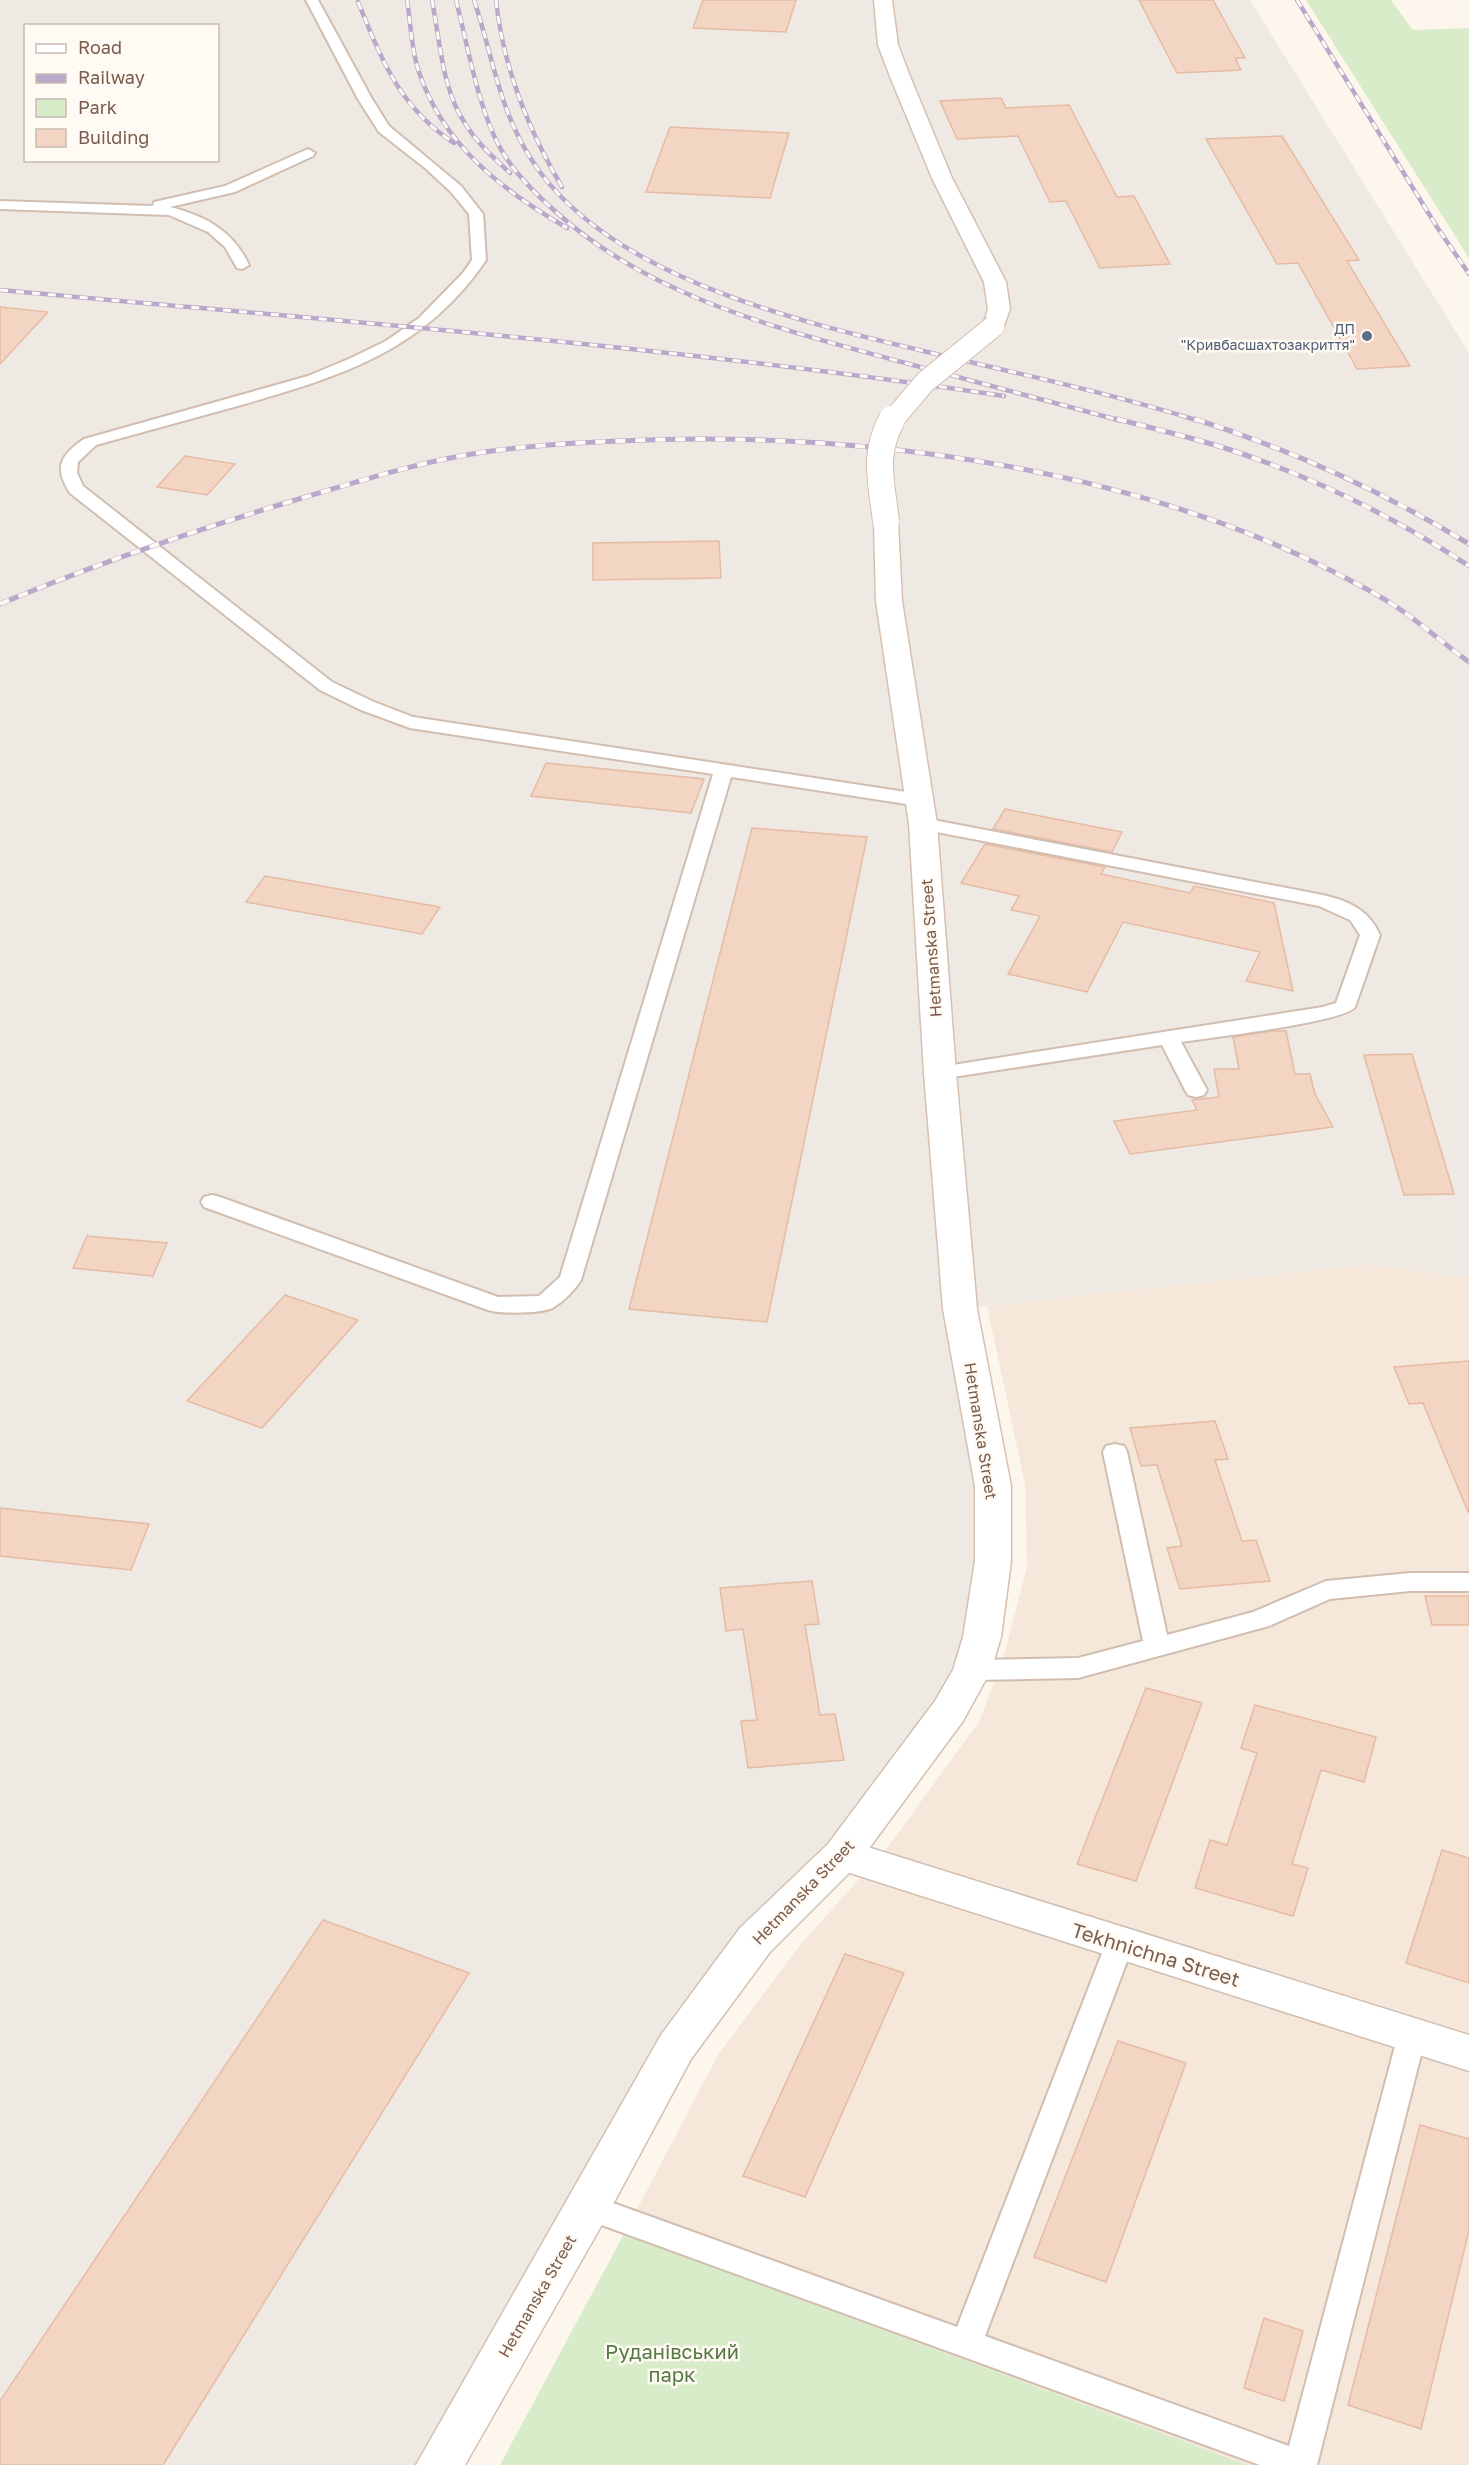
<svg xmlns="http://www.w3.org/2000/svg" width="1469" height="2465" viewBox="0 0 1469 2465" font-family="'Golos Text',sans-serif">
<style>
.residential{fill:#f5e8da}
.industrial{fill:#efe9e4;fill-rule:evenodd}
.green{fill:#d8ecc9}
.building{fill:#f3d5c3;stroke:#e6bba3;stroke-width:1.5}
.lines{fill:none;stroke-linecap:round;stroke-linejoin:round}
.lane-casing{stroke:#d1beb0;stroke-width:4}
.street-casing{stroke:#d1beb0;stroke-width:3}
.secondary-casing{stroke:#d6c0b0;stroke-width:3}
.lane{fill:#fff;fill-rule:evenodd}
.street{fill:#fff;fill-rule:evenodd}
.secondary{fill:#fff;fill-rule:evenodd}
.rail-far1-casing{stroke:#b9a8c9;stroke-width:4.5}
.rail-casing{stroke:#b9a8c9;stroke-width:5}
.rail-far1{stroke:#fffaf3;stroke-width:3;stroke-dasharray:8;stroke-linecap:butt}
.rail{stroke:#fffaf3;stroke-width:4;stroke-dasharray:10;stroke-linecap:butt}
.secondary-bridge-far1-casing{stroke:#d6c0b0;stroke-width:23;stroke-linecap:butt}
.secondary-bridge-casing{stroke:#d6c0b0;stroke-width:28;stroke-linecap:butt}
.secondary-bridge-far1{stroke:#fff;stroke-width:21}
.secondary-bridge{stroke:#fff;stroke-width:26}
.service-dot{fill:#5c6f8a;stroke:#fffaf3;stroke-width:2}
.labels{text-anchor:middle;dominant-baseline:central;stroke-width:5;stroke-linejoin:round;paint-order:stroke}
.far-service-label{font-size:14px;fill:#4e5e75;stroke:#fffaf3;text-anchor:end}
.street-label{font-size:16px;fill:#7a5c4d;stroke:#fffaf3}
.near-street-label{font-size:20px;fill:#7a5c4d;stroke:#fffaf3}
.near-park-label{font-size:20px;fill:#537a41;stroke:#fffaf3}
</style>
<rect width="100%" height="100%" fill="#fdf6ec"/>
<path class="residential" d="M1369 1264 1469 1278V2465H1247L624 2234 718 2055 799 1946 888 1847 980 1720 1005 1652 1027 1566 1025 1485 987 1306Z"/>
<path class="industrial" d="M0 0H1250L1469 353V1278L1369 1264 960 1309 993 1486 972 1670 755 1940 440 2465H0ZM26 26H218V160H26Z"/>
<path class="green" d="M1306 0H1391L1413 30 1469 28V258Z
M624 2234 1247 2465H500Z"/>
<path class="building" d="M703 0H796L786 32 693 28Z
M1139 0H1213L1245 58H1235L1241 70 1177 73Z
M1001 98 1006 108 1069 105 1117 197 1134 196 1170 264 1100 268 1066 201 1050 202 1018 136 957 139 940 101Z
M670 127 789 133 770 198 646 192Z
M1282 136 1359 260 1347 261 1410 366 1357 369 1298 263 1277 264 1206 139Z
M0 307 48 312 0 364Z
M185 456 235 464 207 495 157 487Z
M719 541 721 578 593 580V543Z
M546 763 704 779 691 813 531 796Z
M1005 809 1122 832 1112 852 993 829Z
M752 828 867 837 767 1322 629 1309Z
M985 844 1105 867 1101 874 1190 893 1194 886 1274 903 1293 991 1246 981 1260 952 1123 922 1087 992 1008 974 1040 916 1011 910 1019 896 961 883Z
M265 876 440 907 422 934 246 902Z
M1271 1031H1286L1295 1074H1310L1315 1094 1333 1127 1130 1154 1114 1121 1197 1110 1192 1100 1219 1097 1214 1069H1239L1233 1037Z
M1412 1054 1454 1194 1404 1195 1364 1055Z
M87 1236 167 1243 153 1276 73 1268Z
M285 1295 358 1320 262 1428 187 1401Z
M1469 1361V1512H1468L1423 1403 1409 1404 1394 1367Z
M1215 1421 1228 1459 1215 1460 1242 1541 1256 1540 1270 1581 1180 1589 1167 1548 1182 1546 1157 1465 1141 1466 1130 1428Z
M0 1508 149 1524 131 1570 0 1556Z
M812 1581 819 1624 805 1625 820 1715 835 1714 844 1760 748 1768 741 1721 757 1720 743 1629 726 1631 720 1588Z
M1425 1596H1469V1625H1432Z
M1146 1688 1202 1703 1136 1881 1077 1864Z
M1255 1705 1376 1737 1364 1782 1321 1770 1292 1864 1308 1868 1293 1916 1195 1888 1210 1840 1227 1845 1257 1753 1241 1748Z
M1442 1850 1469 1858V1983L1406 1963Z
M323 1920 469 1973 163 2465H0V2401Z
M845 1954 904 1973 805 2197 743 2176Z
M1118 2041 1186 2063 1106 2282 1034 2257Z
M1420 2125 1469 2139V2230L1421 2429 1348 2405Z
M1264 2318 1303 2331 1284 2401 1244 2388Z"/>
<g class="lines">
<defs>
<path id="lane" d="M306 0H318L372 99 389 126 461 186 483 214 486 260C424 351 342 376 241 405 193 418 144 432 96 445L78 462 77 473 83 486 332 682 374 702 413 717 919 794 926 796 929 800 926 804 919 806 731 777 581 1280C575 1290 564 1301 554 1307 544 1314 500 1314 488 1310L204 1207 201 1202 204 1197 212 1195 220 1197 498 1297 539 1296 560 1277 713 774 410 728 361 710 320 690 70 493C53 467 61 455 84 439L308 376 351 358 386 341 419 318 463 273 472 260 469 214 451 192 425 168 379 132 358 99Z
M308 149 315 153 313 156 235 192 170 207C206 216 233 231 249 265L242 269 237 268 225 247 208 232 169 215 0 209V201L153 206 154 202 225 186Z
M923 818 1323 895C1349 901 1369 910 1380 935L1355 1007C1345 1022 1207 1038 1181 1042L1207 1090 1204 1095 1196 1097 1188 1095 1185 1090 1162 1045 940 1079 932 1078 929 1073 932 1068 940 1067 1323 1007 1336 1003 1360 935 1350 920 1319 906 916 828 913 824 916 820Z
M1115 1444 1124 1446 1127 1452 1167 1635 1253 1612 1326 1581 1410 1573H1469V1591H1410L1330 1599 1269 1626 1078 1678 972 1680 963 1677 959 1670 963 1663 972 1660 1078 1658 1143 1641 1103 1452 1106 1446Z
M1120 1932 1130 1935 1134 1943 985 2336 1289 2446 1398 2035 1402 2027 1412 2023 1422 2027 1426 2035 1317 2465H1260L577 2216 573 2207 577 2198 588 2194 957 2327 1106 1943 1110 1935Z"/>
<path id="street" d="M842 1839 1469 2035V2071L828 1866 822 1855 828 1844Z"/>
<path id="secondary" d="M874 0H892L898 45 909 74 952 178 1006 282 1010 309 1002 331 994 333 986 331 983 326 988 309 984 282 932 178 889 74 878 45Z
M886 515 895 517 898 522 902 601 937 824 956 1073 977 1309 1011 1486V1561L1001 1637 991 1670 963 1721 856 1866 770 1952 691 2059 604 2221 465 2465H416L661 2035 740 1928 828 1844 935 1701 953 1670 963 1637 975 1561V1486L943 1309 924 1073 909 824 876 601 874 522 877 517Z"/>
</defs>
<use href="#lane" class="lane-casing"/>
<use href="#street" class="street-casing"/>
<use href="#secondary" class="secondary-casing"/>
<use href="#lane" class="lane"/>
<use href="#street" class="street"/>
<use href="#secondary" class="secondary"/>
<defs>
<path id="rail-far1" d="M407 0C411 24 411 49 419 72 443 145 503 191 567 228
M432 0C440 41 442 90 466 125 478 144 494 158 510 173
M456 0C468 47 480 120 507 159 521 180 538 196 556 212 652 298 777 328 898 361 973 381 1048 401 1122 421
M474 0C495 63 499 116 540 172 621 282 809 324 936 354 1024 375 1113 394 1199 421
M496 0C503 67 528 129 562 187
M1297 0 1437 227 1469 274
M358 2C382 60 399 107 454 143
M0 290C335 321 671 346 1004 396"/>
<path id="rail" d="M1117 419C1155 429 1194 438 1231 450 1315 478 1396 518 1469 566
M1195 419C1292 450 1382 491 1469 544
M0 604C95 564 193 531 292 501 351 484 410 464 472 454 520 446 569 443 618 441 852 430 1124 465 1334 572 1355 583 1376 593 1395 606 1421 623 1444 644 1469 662"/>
</defs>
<use href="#rail-far1" class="rail-far1-casing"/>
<use href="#rail" class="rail-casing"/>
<use href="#rail-far1" class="rail-far1"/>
<use href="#rail" class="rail"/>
<defs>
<path id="secondary-bridge-far1" d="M892 421 925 382 994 326"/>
<path id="secondary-bridge" d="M886 522C882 483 872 456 892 419"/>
</defs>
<use href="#secondary-bridge-far1" class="secondary-bridge-far1-casing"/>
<use href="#secondary-bridge" class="secondary-bridge-casing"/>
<use href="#secondary-bridge-far1" class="secondary-bridge-far1"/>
<use href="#secondary-bridge" class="secondary-bridge"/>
</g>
<circle class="service-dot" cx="1367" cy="336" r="6"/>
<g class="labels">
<g class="far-service-label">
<text x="1355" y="328">ДП<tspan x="1355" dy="16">"Кривбасшахтозакриття"</tspan></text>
</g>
<g class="street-label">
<text transform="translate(931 948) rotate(-94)">Hetmanska Street</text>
<text transform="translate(981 1431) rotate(81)">Hetmanska Street</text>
<text transform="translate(803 1892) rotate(-46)">Hetmanska Street</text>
<text transform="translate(537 2296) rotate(-60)">Hetmanska Street</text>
</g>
<g class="near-street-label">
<text transform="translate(1156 1954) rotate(17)">Tekhnichna Street</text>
</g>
<g class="near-park-label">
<text x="672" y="2351">Руданівський<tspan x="672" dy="23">парк</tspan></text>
</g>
</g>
<rect x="24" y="24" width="195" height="138" fill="#fffaf3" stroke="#cabbb1" stroke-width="1.5"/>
<rect x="36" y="44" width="30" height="9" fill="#ffffff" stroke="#cabbb1" stroke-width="1.5"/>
<text x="78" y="54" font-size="18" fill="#7a5c4d">Road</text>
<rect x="36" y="74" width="30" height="9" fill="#b9a8c9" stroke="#cabbb1" stroke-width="1.5"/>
<text x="78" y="84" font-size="18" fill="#7a5c4d">Railway</text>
<rect x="36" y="99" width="30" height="18" fill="#d8ecc9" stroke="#cabbb1" stroke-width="1.5"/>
<text x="78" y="114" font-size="18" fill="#7a5c4d">Park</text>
<rect x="36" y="129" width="30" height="18" fill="#f3d5c3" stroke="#cabbb1" stroke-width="1.5"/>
<text x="78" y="144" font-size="18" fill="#7a5c4d">Building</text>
</svg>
